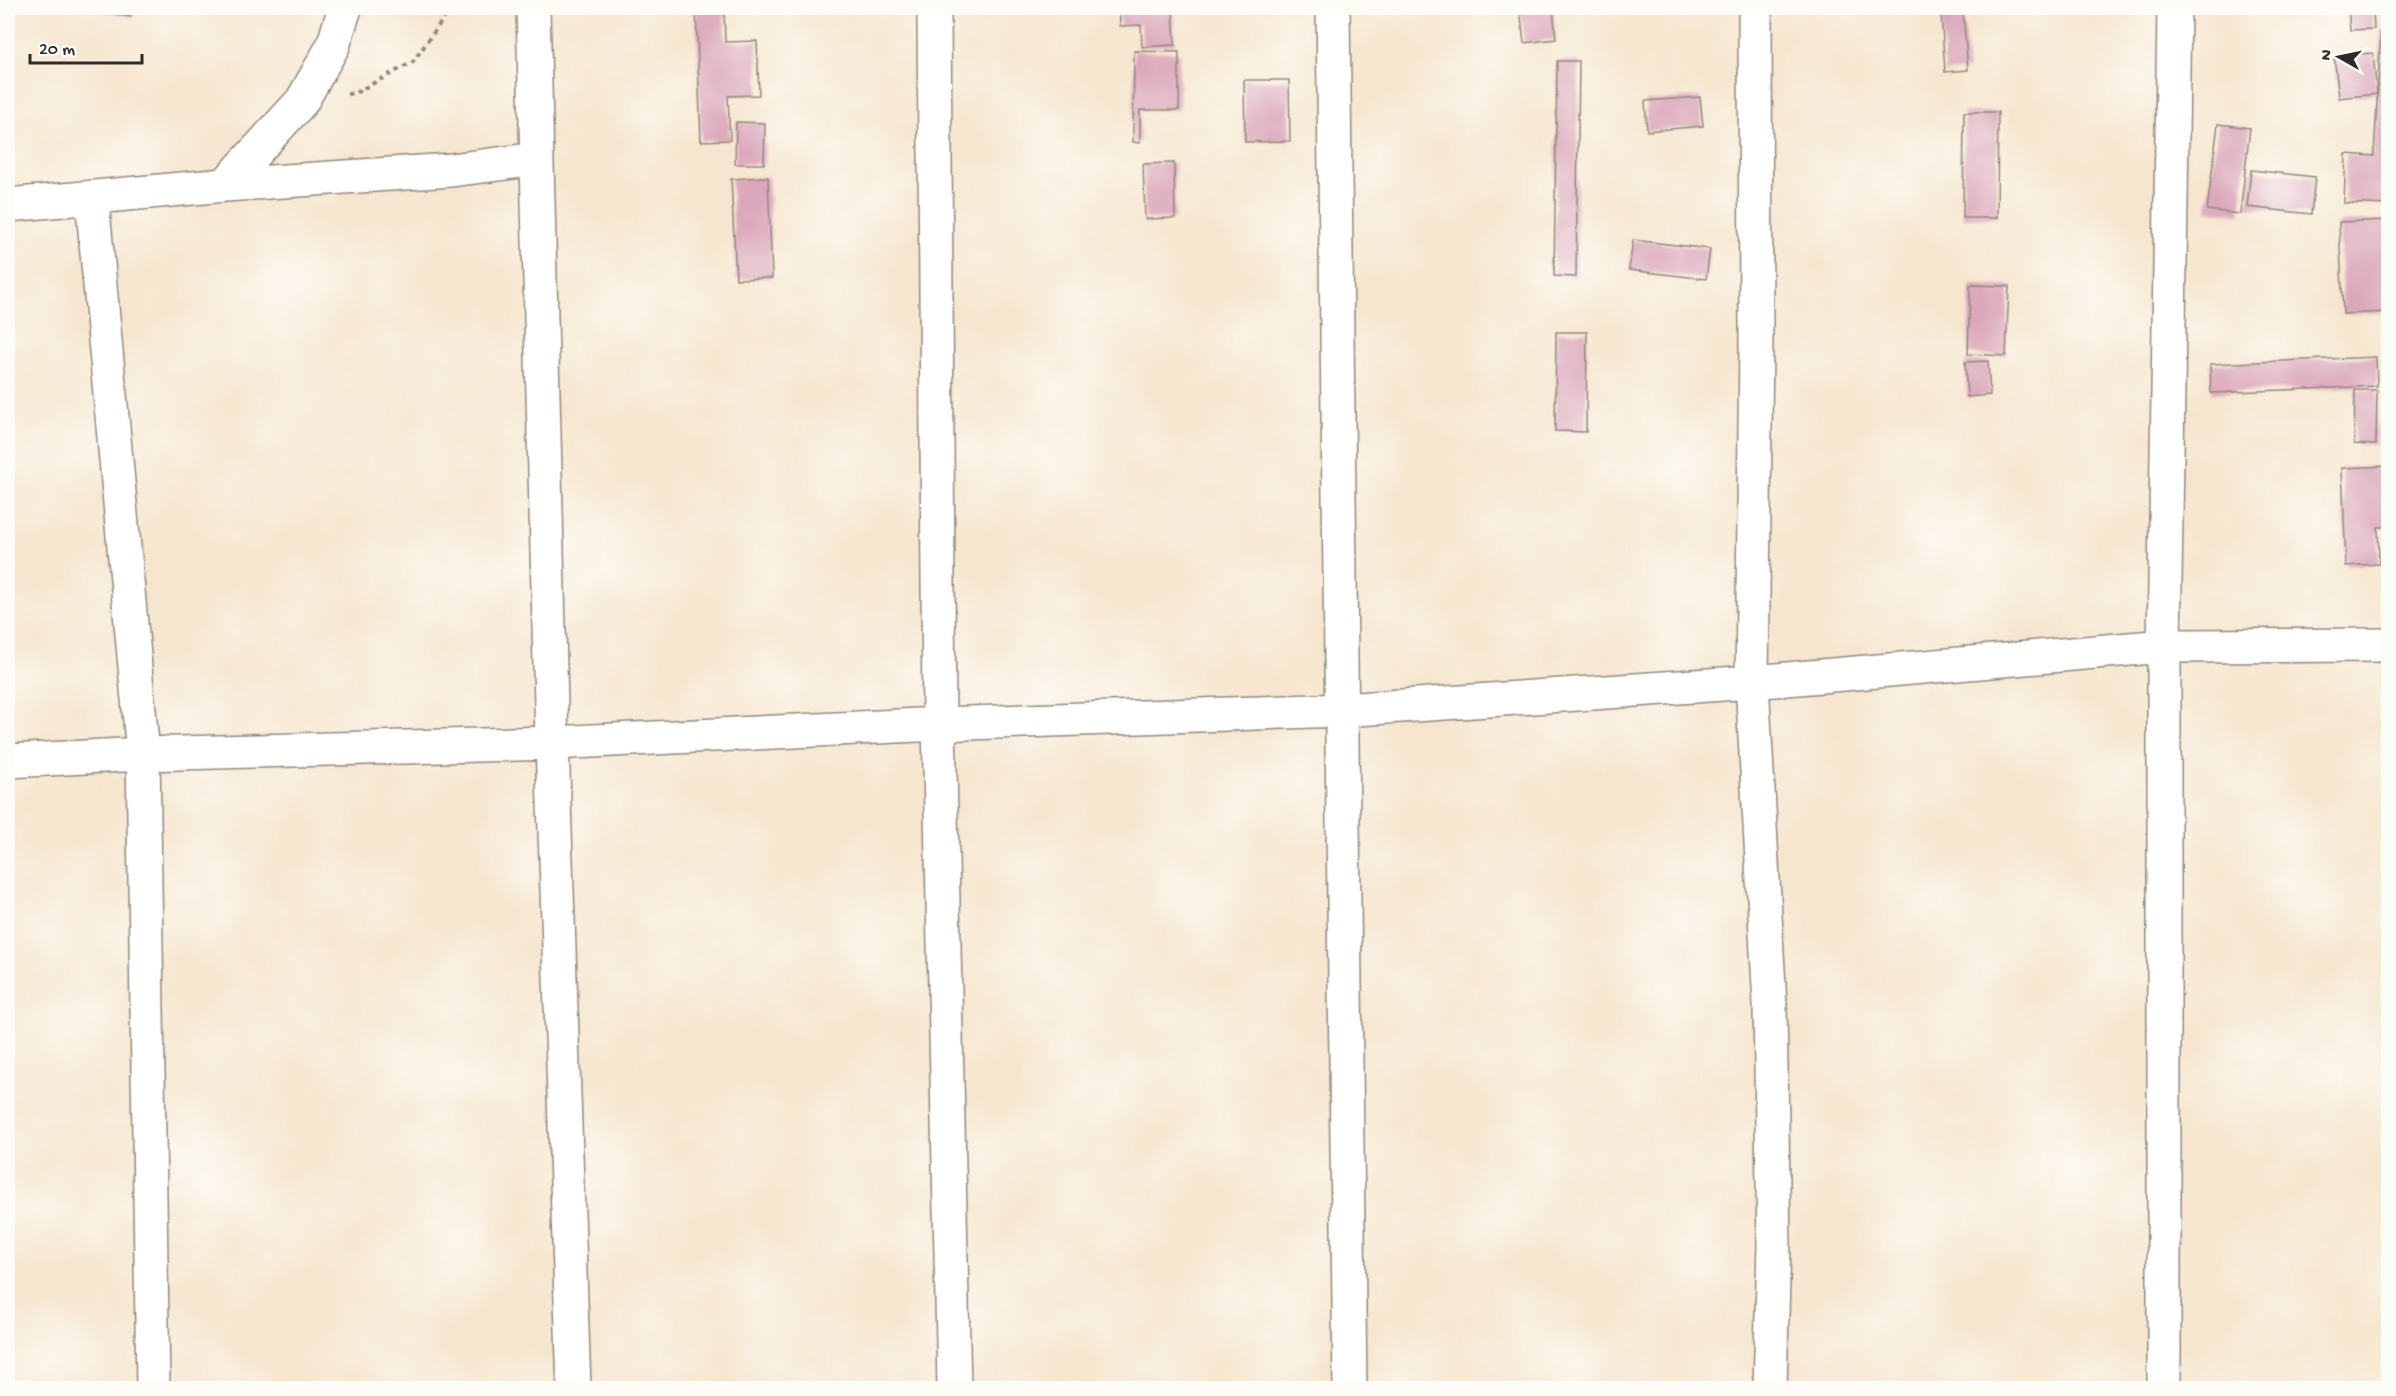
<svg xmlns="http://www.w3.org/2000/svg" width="2396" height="1396" viewBox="0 0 2396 1396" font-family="'Gochi Hand',sans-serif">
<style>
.building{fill:#dba8bb}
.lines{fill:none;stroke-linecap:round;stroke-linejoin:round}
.minor-casing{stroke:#90887d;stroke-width:36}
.path{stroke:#90887d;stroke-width:4;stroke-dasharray:4.5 4.5;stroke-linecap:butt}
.minor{stroke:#fff;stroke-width:33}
</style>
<rect width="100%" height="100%" fill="#fdfcf7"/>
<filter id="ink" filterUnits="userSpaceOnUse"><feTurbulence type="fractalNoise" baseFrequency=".0167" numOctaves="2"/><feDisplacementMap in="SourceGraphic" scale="12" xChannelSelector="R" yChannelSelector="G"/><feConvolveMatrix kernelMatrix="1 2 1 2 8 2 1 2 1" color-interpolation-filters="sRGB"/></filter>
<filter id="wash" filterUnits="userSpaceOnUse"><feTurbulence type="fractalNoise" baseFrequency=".008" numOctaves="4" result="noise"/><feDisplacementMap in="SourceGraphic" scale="24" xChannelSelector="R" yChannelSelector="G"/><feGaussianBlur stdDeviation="1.35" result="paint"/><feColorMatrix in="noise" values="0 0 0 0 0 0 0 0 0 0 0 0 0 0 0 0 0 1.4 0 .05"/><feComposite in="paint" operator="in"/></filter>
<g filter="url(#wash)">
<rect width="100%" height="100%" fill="#f6e6cf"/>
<g id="blocks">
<path class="building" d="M86 8H133L131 17Z
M1119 8H1173L1175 45 1142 47 1141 25 1120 26Z
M1520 8H1553L1556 39 1524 43Z
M2348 8H2373L2374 29 2350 30Z
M724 9 725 42 757 41 759 95 728 96 730 140 701 141 696 10Z
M1963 11 1968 70 1945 72 1941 13Z
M2381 29H2388V205L2344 203 2346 154 2374 156Z
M1134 51 1179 52V110H1140V143L1133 142Z
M2373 53 2377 94 2339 98 2334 56Z
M1557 61H1579L1576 277 1554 276Z
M1244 80H1289L1290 141 1245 142Z
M1700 97 1703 126 1647 131 1645 101Z
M1964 112H1998L1997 218H1963Z
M736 122 765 123 764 164H735Z
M2218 124 2250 128 2240 214 2207 210Z
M1174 163 1175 218 1145 219 1143 164Z
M2251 170 2315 177 2311 214 2247 207Z
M768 177 772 278 736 279 731 179Z
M2388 220V312L2343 314 2339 222Z
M1633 240 1710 249 1706 279 1629 270Z
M1970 285 2009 286 2006 356 1968 354Z
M1556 332H1587L1586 432 1555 431Z
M2376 357 2377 386 2211 393 2210 364Z
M1988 361 1990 395 1967 397 1965 362Z
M2355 390H2377L2376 445 2354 444Z
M2388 466V527H2378L2379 564 2346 566 2342 468Z"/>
</g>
</g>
<g filter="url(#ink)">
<use href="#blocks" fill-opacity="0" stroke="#90887d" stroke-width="1.5"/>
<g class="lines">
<defs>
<path id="minor" d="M533 8 552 743 574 1388
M934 8 939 724 954 1388
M1333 8 1350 1388
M1755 8 1756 344 1752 682 1770 1005 1774 1244 1770 1388
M225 185 302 101 333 46 345 8
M92 198 143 754 153 1388
M8 205 225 185 451 170 537 159
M8 761 143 754 552 743 939 724 1343 710 1752 682 2164 646 2388 645
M2164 1388V646L2174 8"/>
</defs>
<use href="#minor" class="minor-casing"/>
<path class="path" d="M347 94 355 93 413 62 451 8"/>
<use href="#minor" class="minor"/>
</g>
</g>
<rect width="2396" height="1396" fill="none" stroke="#fdfcf7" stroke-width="30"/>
<g transform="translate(2339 57) rotate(279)" stroke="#fdfcf7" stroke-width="4.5" paint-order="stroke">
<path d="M0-4.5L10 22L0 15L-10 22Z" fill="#2b2b2b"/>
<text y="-9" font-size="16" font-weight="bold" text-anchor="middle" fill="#2b2b2b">N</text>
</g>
<path d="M30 54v9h112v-9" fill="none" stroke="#2b2b2b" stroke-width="3"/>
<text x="39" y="54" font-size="18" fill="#2b2b2b" stroke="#fdfcf7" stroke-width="4.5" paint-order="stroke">20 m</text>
</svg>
